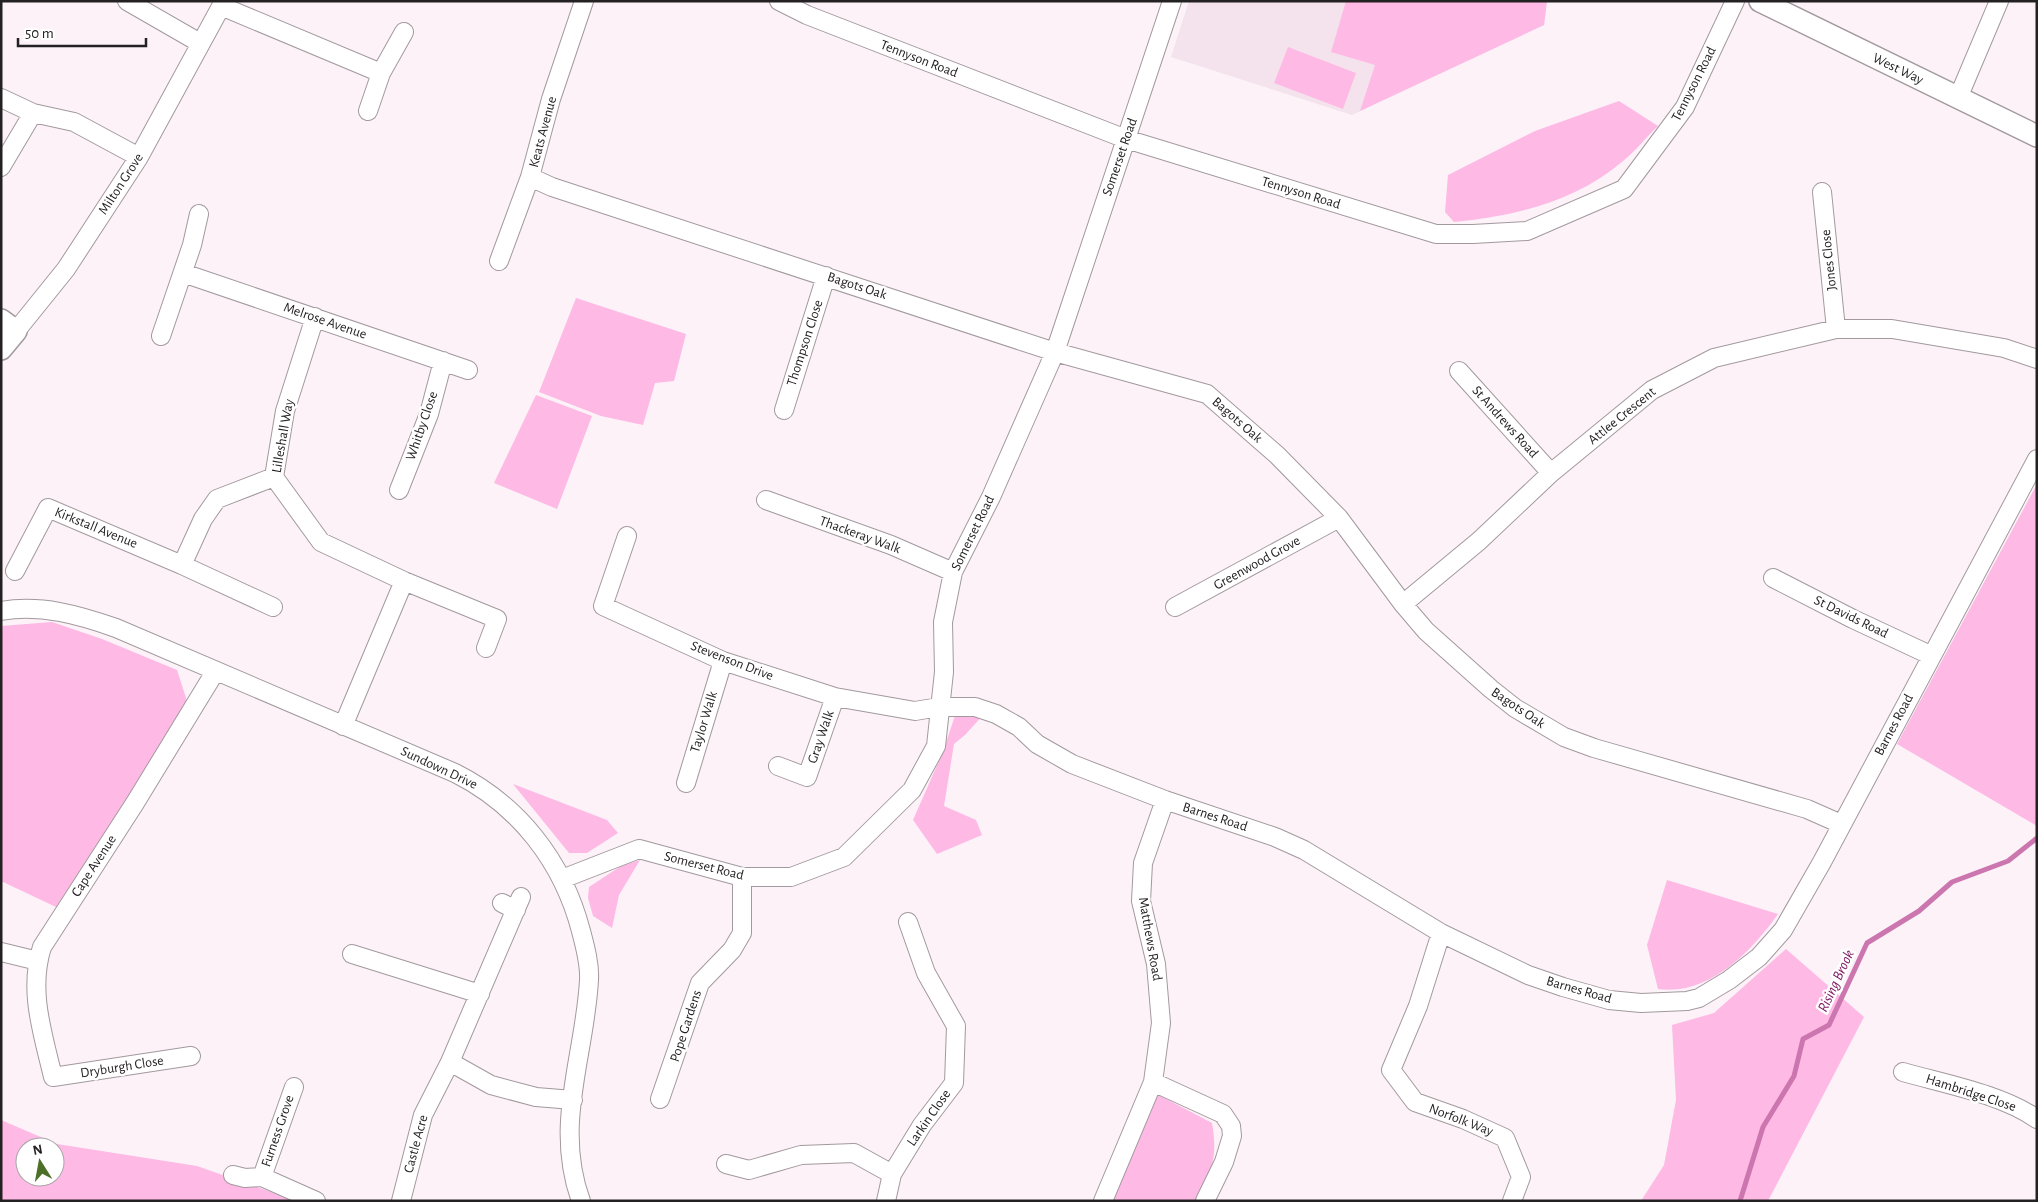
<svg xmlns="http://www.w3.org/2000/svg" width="2038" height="1202" viewBox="0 0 2038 1202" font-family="'Alegreya Sans',sans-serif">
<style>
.built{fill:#f4e3ed}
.green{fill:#feb9e5;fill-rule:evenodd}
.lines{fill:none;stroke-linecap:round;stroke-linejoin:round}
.stream{stroke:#cb76ae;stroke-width:5}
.minor-casing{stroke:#a2999e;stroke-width:20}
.tertiary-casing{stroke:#a2999e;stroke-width:24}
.minor{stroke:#fff;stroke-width:18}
.tertiary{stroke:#fff;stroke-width:21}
.labels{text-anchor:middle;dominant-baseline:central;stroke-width:5;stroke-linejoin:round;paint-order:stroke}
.street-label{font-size:14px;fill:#242123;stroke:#fff}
.water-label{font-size:15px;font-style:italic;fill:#7c1661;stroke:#fff}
</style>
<rect width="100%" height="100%" fill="#fcf2f8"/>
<path class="built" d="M1189 1H1547L1544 25 1352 115 1171 57Z"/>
<path class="green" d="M1346 1H1547L1544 25 1360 111 1375 65 1331 52Z
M1288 47 1356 73 1343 109 1274 83Z
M1619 101 1658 126C1646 137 1636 151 1623 161 1575 202 1515 216 1454 222L1445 212 1448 175 1535 131Z
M576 298 686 334 674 381 655 383 643 425 601 416 539 392Z
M536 395 592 416 557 509 494 483Z
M2037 484V826L1897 744Z
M52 622 102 639 177 670 188 704 56 907 1 881V626Z
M957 710 984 714 965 735 954 744 944 806 976 820 982 835 937 854 913 820 942 754Z
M513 784 607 820 618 833 587 853H569Z
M640 860 619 895 612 928 593 916 588 898 589 887 621 866Z
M1667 880 1778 914C1751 952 1709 996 1658 989L1647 945Z
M1786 949 1864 1017 1768 1201H1641L1664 1165 1676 1100 1672 1025 1714 1013Z
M1155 1093 1212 1123C1218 1159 1212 1169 1196 1201H1113Z
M1 1120 57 1144 197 1166 297 1201H1ZM25 1147H55V1177H25Z"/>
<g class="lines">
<path class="stream" d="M1740 1201 1763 1127 1794 1076 1803 1039 1829 1025 1867 943 1919 911 1952 882 2008 861 2037 838"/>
<defs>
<path id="minor" d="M127 1 200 43
M779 1 807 15 1126 139 1436 234H1473L1527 231 1624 189 1685 107 1735 1
M221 6 381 73 404 32
M1 98 33 113 74 122 139 157
M1958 98 1999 1
M368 111 381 73
M1 167 33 113
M530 177 552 187 1055 352 1207 394 1277 455 1339 518 1403 604 1426 631 1491 689 1515 708 1564 737 1594 748 1807 809 1841 824
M1822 192 1836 329
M499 261 530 177 551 99 584 1
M183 273 468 370
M315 317 285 411 274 477 321 542 404 581
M16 331 66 269 139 157 224 1
M161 336 192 245 199 214
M1459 371 1551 473
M784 410 826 276
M399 490 429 414 443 361
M766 500 891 545 953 572
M627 536 603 606 723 661 835 697 915 711 939 707H975L996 714 1019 727 1037 744 1072 764 1165 800 1275 837 1304 850 1441 933 1528 975 1563 987 1609 1000 1641 1003 1687 1001 1699 998 1729 980 1759 957 1783 930 1822 862 2037 459
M15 571 48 508 182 565
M1773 578 1853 619 1930 655
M1403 604 1479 541 1551 473 1652 390 1714 358 1836 329H1892L2004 348 2037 359
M273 607 182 565 203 519 217 499 274 477
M1175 607 1339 518
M1 611C41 604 79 615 116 628L455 773C519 805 563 862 581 931 585 946 590 964 589 980 585 1056 553 1125 581 1201
M343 726 404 581 497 619 486 648
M778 766 807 777 835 697
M686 783 723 661
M562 879 639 849 742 877H791L844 857 912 790 936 746 944 672 943 622 953 572 991 497 1055 352 1172 1
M502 903 516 910
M1441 933 1418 1006 1391 1070 1415 1102 1463 1119 1505 1138 1521 1177 1512 1201
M1 952 38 961
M352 954 480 994
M191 1056 53 1077C43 1034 28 991 42 947L135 803 215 672
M450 1062 521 897
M1903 1072C1945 1084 2001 1094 2037 1119
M1153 1082 1223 1114 1231 1126 1232 1136 1224 1162 1205 1201
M294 1087 262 1177 316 1201
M660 1099 700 983 732 950 742 933V877
M726 1164 749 1170 801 1155 854 1153 892 1174
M233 1175 245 1178 262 1177
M401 1201 423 1115 450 1062 491 1085 536 1097 573 1100
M886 1201 892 1174 922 1125 954 1083 956 1026 926 973 908 922
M1103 1201 1153 1082 1161 1023 1156 964 1141 901 1143 863 1165 800"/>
<path id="tertiary" d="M1760 1 2037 136
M1 320 16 331 1 349"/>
</defs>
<use href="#minor" class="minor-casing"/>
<use href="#tertiary" class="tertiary-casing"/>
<use href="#minor" class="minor"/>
<use href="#tertiary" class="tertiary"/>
</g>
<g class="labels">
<g class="street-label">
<text transform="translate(919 59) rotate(21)">Tennyson Road</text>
<text transform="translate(1898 69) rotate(26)">West Way</text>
<text transform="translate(1694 84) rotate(-63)">Tennyson Road</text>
<text transform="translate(543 132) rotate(-75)">Keats Avenue</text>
<text transform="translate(1120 157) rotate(-71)">Somerset Road</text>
<text transform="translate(121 184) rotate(-57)">Milton Grove</text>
<text transform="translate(1301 193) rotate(17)">Tennyson Road</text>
<text transform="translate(1829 260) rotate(-96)">Jones Close</text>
<text transform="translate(857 286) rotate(18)">Bagots Oak</text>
<text transform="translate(325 321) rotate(19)">Melrose Avenue</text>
<text transform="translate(805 343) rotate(-72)">Thompson Close</text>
<text transform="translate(1622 416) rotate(-39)">Attlee Crescent</text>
<text transform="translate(1237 420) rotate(41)">Bagots Oak</text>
<text transform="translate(1505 422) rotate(48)">St Andrews Road</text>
<text transform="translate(422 426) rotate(-71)">Whitby Close</text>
<text transform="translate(283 436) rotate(-80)">Lilleshall Way</text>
<text transform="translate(96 528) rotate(22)">Kirkstall Avenue</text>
<text transform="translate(973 533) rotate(-64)">Somerset Road</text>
<text transform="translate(860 535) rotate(20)">Thackeray Walk</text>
<text transform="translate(1257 563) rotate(-29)">Greenwood Grove</text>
<text transform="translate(1851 617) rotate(26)">St Davids Road</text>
<text transform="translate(732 661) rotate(21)">Stevenson Drive</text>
<text transform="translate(1518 708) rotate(34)">Bagots Oak</text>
<text transform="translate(704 722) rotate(-73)">Taylor Walk</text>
<text transform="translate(1894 725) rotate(-62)">Barnes Road</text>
<text transform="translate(821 737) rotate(-71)">Gray Walk</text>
<text transform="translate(439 768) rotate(25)">Sundown Drive</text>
<text transform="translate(1215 817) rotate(18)">Barnes Road</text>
<text transform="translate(94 866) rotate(-57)">Cape Avenue</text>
<text transform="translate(704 866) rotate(14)">Somerset Road</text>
<text transform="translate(1150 939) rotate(80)">Matthews Road</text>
<text transform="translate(1579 990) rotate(16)">Barnes Road</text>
<text transform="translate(686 1026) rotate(-72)">Pope Gardens</text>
<text transform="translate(122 1067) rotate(-9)">Dryburgh Close</text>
<text transform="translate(1971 1093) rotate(18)">Hambridge Close</text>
<text transform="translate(929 1118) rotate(-55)">Larkin Close</text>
<text transform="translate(1461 1120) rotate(21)">Norfolk Way</text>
<text transform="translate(278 1131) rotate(-71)">Furness Grove</text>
<text transform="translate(416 1144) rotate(-75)">Castle Acre</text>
</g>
<g class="water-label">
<text transform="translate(1836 981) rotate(-65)">Rising Brook</text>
</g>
</g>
<rect width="2038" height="1202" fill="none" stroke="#242123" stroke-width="5"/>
<g transform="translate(40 1162) rotate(349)"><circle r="24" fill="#ffffff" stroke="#a7a6a7"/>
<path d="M0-4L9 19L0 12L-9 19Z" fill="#4d7028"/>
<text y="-8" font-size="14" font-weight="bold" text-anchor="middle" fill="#242123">N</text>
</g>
<path d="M18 38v8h128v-8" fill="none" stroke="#242123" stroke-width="2.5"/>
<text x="25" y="38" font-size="15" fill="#242123" stroke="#ffffff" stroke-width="4" paint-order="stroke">50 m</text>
</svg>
